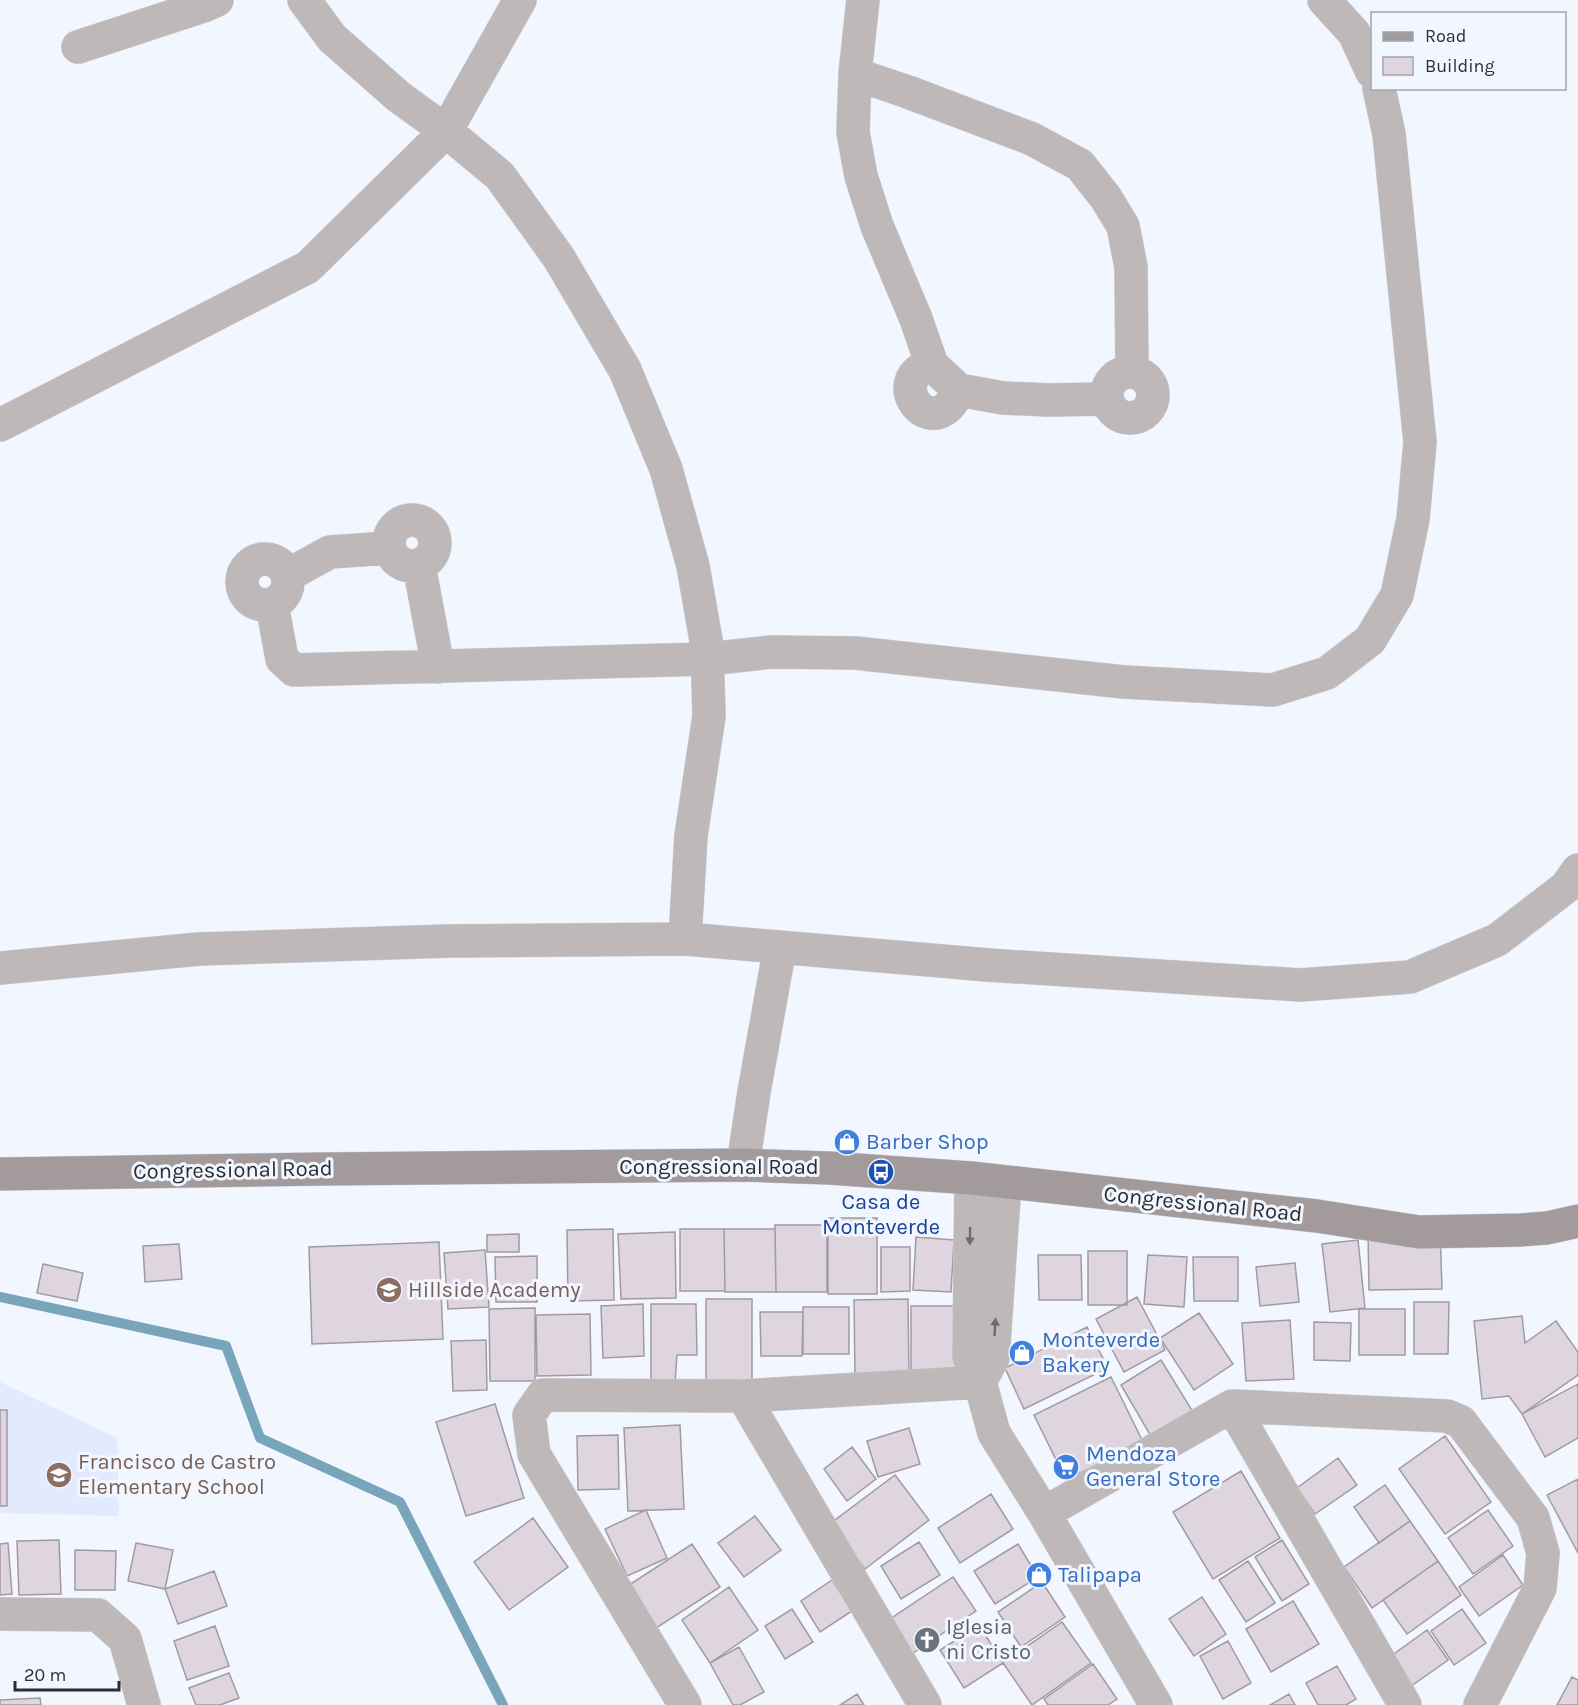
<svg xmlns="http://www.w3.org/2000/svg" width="1578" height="1705" viewBox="0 0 1578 1705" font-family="Karla,sans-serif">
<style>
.built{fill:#e2ebfd}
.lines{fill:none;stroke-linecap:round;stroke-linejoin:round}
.stream{stroke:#79a5ba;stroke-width:10}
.building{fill:#ded5df;stroke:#a29aa3;stroke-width:1.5}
.minor-casing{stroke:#cdd2da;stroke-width:34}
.secondary-casing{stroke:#cdd2da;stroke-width:34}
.minor{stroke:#beb8b8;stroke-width:33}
.secondary{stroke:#a39a9b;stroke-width:33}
.oneway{fill:#6d6c6e}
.labels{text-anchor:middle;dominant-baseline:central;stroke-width:6;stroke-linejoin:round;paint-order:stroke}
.shop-label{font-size:22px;fill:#366cbe;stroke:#f1f6ff;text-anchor:start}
.street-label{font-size:22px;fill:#2a2d31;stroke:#f1f6ff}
.transit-label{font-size:22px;fill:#164399;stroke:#f1f6ff}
.education-label{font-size:22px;fill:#785e54;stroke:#f1f6ff;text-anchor:start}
.worship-label{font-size:22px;fill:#5b616d;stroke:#f1f6ff;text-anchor:start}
</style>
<rect width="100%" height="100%" fill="#f1f6ff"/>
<path class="built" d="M0 1382 117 1438 119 1516 0 1513Z"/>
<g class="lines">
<path class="stream" d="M0 1297 226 1346 260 1438 400 1502 503 1705"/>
</g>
<path class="building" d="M828 1218H877V1294H828Z
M775 1225H827V1292H776Z
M613 1229 614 1300 568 1301 567 1230Z
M680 1229H724L725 1291H680Z
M724 1229H775L776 1292H725Z
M1440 1231 1442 1289 1369 1290 1368 1232Z
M675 1232 676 1298 621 1299 618 1234Z
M519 1234V1252H487V1235Z
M916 1237 954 1240 951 1292 913 1290Z
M1358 1240 1365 1308 1330 1312 1322 1244Z
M439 1242 443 1339 312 1344 309 1247Z
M179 1244 182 1279 145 1282 143 1246Z
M881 1247H910V1291L881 1292Z
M485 1250 489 1307 448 1309 444 1253Z
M1088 1251H1127V1305H1088Z
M1038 1255H1081L1082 1300H1039Z
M1148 1255 1187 1257 1184 1307 1144 1304Z
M537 1256V1302H496L495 1257Z
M1193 1257H1238V1301H1194Z
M1295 1263 1299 1302 1260 1306 1256 1267Z
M43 1264 83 1273 77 1301 37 1293Z
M1137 1297 1165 1350 1124 1372 1096 1319Z
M706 1299H752V1380H706Z
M908 1299 909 1378 855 1377 854 1300Z
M1414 1302H1449L1448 1354H1414Z
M643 1304 644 1356 603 1358 601 1306Z
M651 1304H696L697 1355H677L675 1383 651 1381Z
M911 1306H957V1372H911Z
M803 1307H849V1354H803Z
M535 1308V1381H490L489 1309Z
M1359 1309H1405V1355H1359Z
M760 1312H803L802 1356H761Z
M1199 1313 1233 1364 1194 1390 1160 1338Z
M590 1314 591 1375 537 1376 536 1315Z
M1522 1316 1525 1343 1556 1321 1578 1352V1375L1522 1414 1509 1396 1482 1399 1474 1321Z
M1290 1320 1294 1379 1246 1381 1242 1323Z
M1314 1322 1351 1323 1350 1361 1314 1360Z
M1087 1327 1108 1368 1024 1409 1005 1368Z
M486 1340 487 1390 453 1391 451 1341Z
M1161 1360 1193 1412 1152 1438 1121 1385Z
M1111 1377 1143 1442 1066 1480 1034 1415Z
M1578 1384V1438L1545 1457 1522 1414Z
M495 1404 524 1498 466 1516 436 1422Z
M0 1410H7V1506H0Z
M680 1425 684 1509 628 1511 624 1428Z
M909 1428 920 1464 878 1477 867 1441Z
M618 1435 619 1489 578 1490 577 1436Z
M1445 1436 1491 1502 1445 1534 1399 1469Z
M852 1447 876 1479 847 1501 824 1469Z
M1338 1458 1357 1485 1315 1514 1297 1488Z
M1241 1471 1280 1538 1213 1579 1173 1512Z
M895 1475 929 1520 865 1569 831 1523Z
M1578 1479V1553L1547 1495Z
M1385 1485 1410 1521 1379 1543 1354 1507Z
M991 1494 1013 1529 960 1563 938 1528Z
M646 1510 667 1558 627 1576 605 1529Z
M1488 1510 1513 1546 1473 1574 1448 1538Z
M755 1516 781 1550 744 1577 718 1543Z
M533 1518 568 1567 509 1610 474 1562Z
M1410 1521 1438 1561 1372 1608 1344 1567Z
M59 1540 61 1594 19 1595 17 1541Z
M1282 1540 1309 1584 1282 1601 1255 1557Z
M919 1542 940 1575 901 1599 881 1566Z
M8 1543 12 1594 0 1595V1544Z
M136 1543 173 1550 165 1589 128 1581Z
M692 1544 720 1587 653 1630 626 1587Z
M1018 1544 1038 1577 995 1604 974 1571Z
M75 1550 116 1551 115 1590H75Z
M1503 1555 1523 1585 1479 1616 1459 1587Z
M1248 1561 1275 1603 1246 1622 1219 1580Z
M1438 1561 1461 1595 1407 1634 1383 1600Z
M214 1571 227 1606 178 1624 165 1589Z
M953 1577 976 1611 910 1655 887 1621Z
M832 1580 852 1611 820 1632 801 1601Z
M1042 1582 1065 1617 1021 1647 998 1612Z
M729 1587 758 1630 710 1663 682 1620Z
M1202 1597 1226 1634 1194 1656 1169 1619Z
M1293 1601 1319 1644 1271 1672 1246 1629Z
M792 1609 813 1642 785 1659 765 1626Z
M1462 1609 1486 1643 1454 1665 1431 1631Z
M1062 1622 1091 1663 1032 1705 1003 1663Z
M979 1625 1003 1663 964 1688 940 1650Z
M215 1626 229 1666 187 1680 174 1641Z
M1427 1630 1448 1660 1407 1689 1387 1659Z
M1228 1641 1251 1683 1223 1699 1200 1656Z
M739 1647 764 1692 740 1705H733L710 1663Z
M1093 1664 1117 1699 1108 1705H1048L1044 1699Z
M1337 1666 1356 1699 1346 1705H1318L1306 1683Z
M229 1673 239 1698 220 1705H196L189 1688Z
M1572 1677 1578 1680V1705H1557Z
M857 1694 864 1705H840Z
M1289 1694 1295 1705H1270Z
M40 1698 41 1705H0V1700Z"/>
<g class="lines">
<defs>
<path id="minor" d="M304 0 332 38 399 97 446 131 500 176 559 258 625 370 666 469 693 566 707 646 709 716 691 836 685 939
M863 0 855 74 853 132 861 176 877 226 916 319 932 365 959 390C956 396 953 402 949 406 921 433 887 376 932 365
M1324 0 1354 33 1372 72
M78 47 206 5 217 0
M855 74 908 92 1032 139 1080 165 1106 198 1123 226 1131 267 1132 372
M1107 395a23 23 0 1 1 46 0a23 23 0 1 1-46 0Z
M959 390 1003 398 1048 400 1106 399
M0 425 308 267 446 131 520 0
M389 543a23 23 0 1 1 46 0a23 23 0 1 1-46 0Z
M242 582a23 23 0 1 1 46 0a23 23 0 1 1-46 0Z
M419 565 438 667
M288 575 330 552 389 548
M272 604 282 659 294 670 708 659 771 652 855 653 1124 682 1273 690 1327 673 1370 640 1397 595 1413 519 1420 442 1389 134 1379 88
M0 968 199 949 449 941 685 939 988 965 1300 985 1410 977 1497 940 1566 887 1578 870
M743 1165 754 1092 780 947
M971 1178 969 1357 980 1382 994 1433 1044 1513 1156 1705
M980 1382 993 1358 1005 1182
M743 1396 925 1705
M1232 1406 1405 1705
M1044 1513 1232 1406 1447 1416 1461 1422 1533 1518 1543 1553 1540 1588 1480 1705
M0 1614 98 1615 125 1639 144 1705
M685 1705 534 1454 529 1415 543 1395 743 1396 980 1382"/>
<path id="secondary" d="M0 1174 324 1169 743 1165 829 1168 971 1178 1317 1216 1419 1232 1521 1230 1547 1228 1578 1221"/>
</defs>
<use href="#minor" class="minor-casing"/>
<use href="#secondary" class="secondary-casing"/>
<use href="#minor" class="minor"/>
<use href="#secondary" class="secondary"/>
</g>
<defs><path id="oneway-solid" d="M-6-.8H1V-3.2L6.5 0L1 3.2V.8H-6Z" transform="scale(1.5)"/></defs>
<g class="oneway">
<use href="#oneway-solid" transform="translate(970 1236) rotate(91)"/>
<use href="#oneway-solid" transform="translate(995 1327) rotate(-87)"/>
</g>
<defs>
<symbol id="shop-disc" viewBox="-11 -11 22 22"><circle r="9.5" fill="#3f7fe0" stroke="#f1f6ff"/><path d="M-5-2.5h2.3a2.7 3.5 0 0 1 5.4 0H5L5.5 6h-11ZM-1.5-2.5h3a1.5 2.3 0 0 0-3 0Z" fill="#fff"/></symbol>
<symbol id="bus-disc" viewBox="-11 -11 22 22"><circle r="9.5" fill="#1a4fb4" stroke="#f1f6ff"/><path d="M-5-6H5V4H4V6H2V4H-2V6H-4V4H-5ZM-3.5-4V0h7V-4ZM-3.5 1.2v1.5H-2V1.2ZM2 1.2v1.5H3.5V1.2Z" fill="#fff"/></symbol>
<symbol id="school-disc" viewBox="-11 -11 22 22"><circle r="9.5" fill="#8d6e63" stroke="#f1f6ff"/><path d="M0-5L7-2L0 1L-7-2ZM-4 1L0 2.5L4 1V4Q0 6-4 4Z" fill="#fff"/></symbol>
<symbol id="supermarket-disc" viewBox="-11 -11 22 22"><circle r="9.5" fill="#3f7fe0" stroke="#f1f6ff"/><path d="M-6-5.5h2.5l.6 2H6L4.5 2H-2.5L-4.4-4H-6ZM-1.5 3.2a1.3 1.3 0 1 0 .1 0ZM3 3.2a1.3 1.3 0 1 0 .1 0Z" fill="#fff"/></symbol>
<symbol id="church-disc" viewBox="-11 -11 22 22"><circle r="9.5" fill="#6b7280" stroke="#f1f6ff"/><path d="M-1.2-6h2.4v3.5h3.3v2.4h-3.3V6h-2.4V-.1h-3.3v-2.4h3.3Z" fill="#fff"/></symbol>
</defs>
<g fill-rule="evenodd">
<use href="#shop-disc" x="832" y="1127" width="30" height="30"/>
<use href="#bus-disc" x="866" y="1157" width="30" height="30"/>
<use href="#school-disc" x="374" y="1275" width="30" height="30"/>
<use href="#shop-disc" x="1007" y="1338" width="30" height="30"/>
<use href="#supermarket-disc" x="1051" y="1452" width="30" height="30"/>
<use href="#school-disc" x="44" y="1460" width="30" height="30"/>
<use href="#shop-disc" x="1024" y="1560" width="30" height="30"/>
<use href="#church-disc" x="912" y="1625" width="30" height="30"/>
</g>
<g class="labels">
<g class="shop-label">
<text x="866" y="1142">Barber Shop</text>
<text x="1042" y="1340">Monteverde<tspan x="1042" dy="25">Bakery</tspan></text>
<text x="1086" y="1454">Mendoza<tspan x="1086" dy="25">General Store</tspan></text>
<text x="1058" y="1575">Talipapa</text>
</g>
<g class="street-label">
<text x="719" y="1167">Congressional Road</text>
<text transform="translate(233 1170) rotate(-1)">Congressional Road</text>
<text transform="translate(1203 1204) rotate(6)">Congressional Road</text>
</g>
<g class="transit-label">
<text x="881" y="1202">Casa de<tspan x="881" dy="25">Monteverde</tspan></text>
</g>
<g class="education-label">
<text x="408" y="1290">Hillside Academy</text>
<text x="78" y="1462">Francisco de Castro<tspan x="78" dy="25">Elementary School</tspan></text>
</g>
<g class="worship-label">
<text x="946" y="1627">Iglesia<tspan x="946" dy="25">ni Cristo</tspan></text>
</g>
</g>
<rect x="1371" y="12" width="195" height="78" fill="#f1f6ff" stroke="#a1a6ad" stroke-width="1.5"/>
<rect x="1383" y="32" width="30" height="9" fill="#a39a9b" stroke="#a1a6ad" stroke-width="1.5"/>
<text x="1425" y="42" font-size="18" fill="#2a2d31">Road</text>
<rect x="1383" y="57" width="30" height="18" fill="#ded5df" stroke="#a1a6ad" stroke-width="1.5"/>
<text x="1425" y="72" font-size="18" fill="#2a2d31">Building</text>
<path d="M15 1681v9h104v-9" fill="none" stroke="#2a2d31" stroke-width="3"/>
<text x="24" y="1681" font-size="18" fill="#2a2d31" stroke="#f1f6ff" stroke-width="4.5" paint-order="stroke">20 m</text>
</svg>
